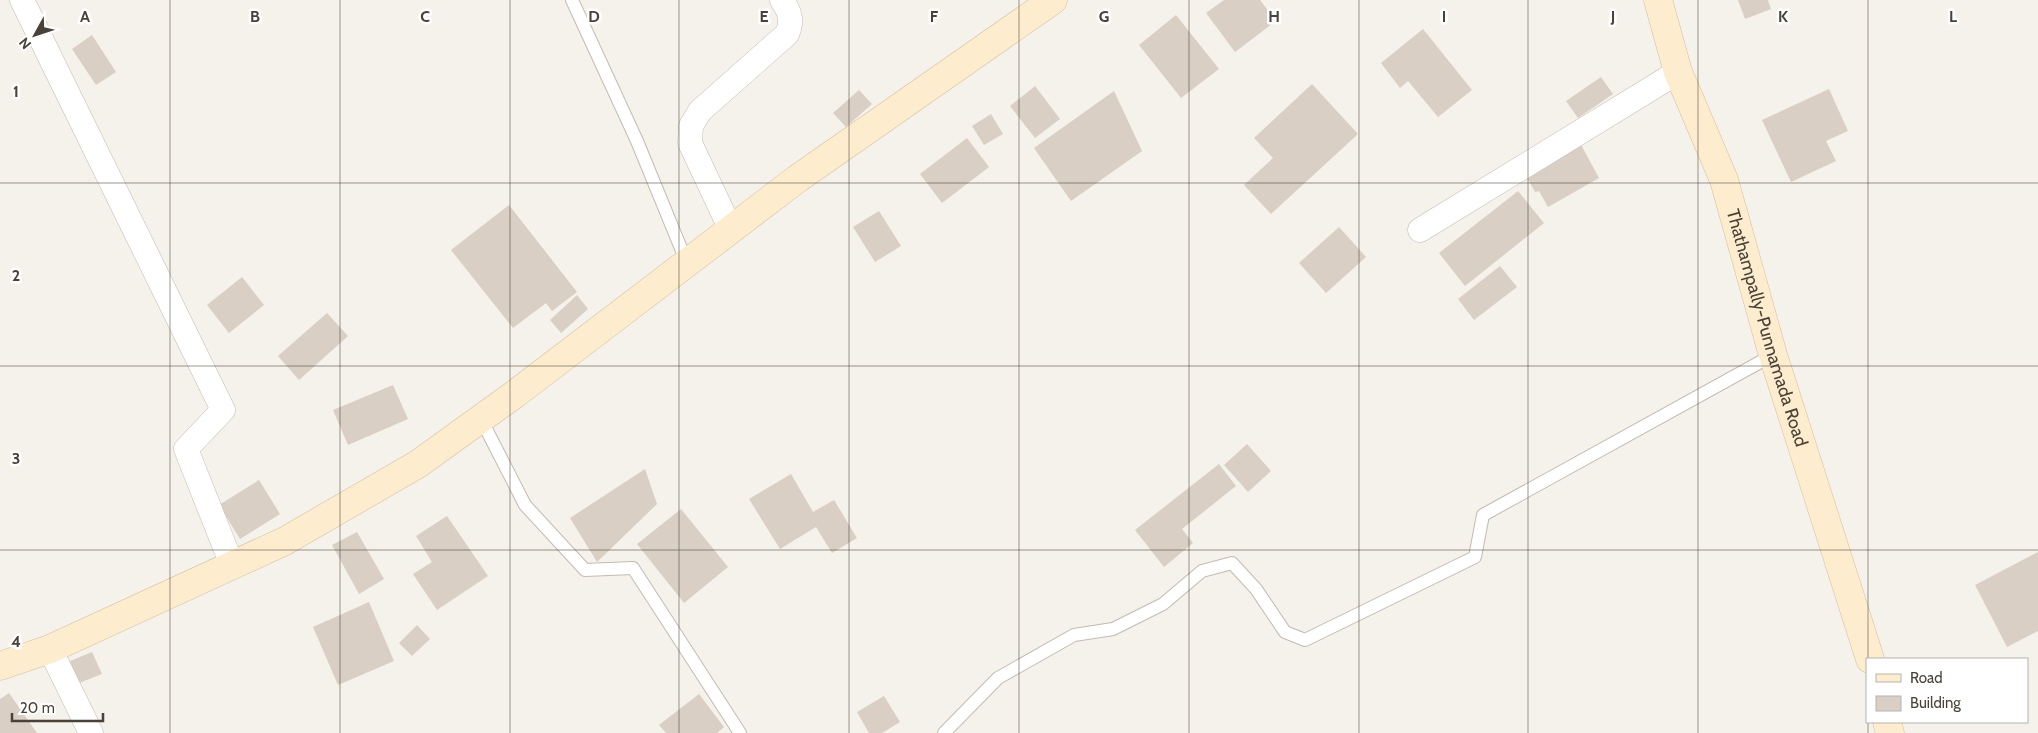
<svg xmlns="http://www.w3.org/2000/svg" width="2038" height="733" viewBox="0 0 2038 733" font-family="Cabin,sans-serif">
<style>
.building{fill:#d9cfc4}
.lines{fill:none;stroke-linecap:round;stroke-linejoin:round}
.service-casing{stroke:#c3bbb1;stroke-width:14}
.minor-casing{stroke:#c3bbb1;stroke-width:25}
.secondary-casing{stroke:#d3c09d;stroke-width:29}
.service{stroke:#fff;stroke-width:12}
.minor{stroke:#fff;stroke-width:24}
.secondary{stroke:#fdedce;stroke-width:28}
.grid{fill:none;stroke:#494239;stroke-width:1;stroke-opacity:0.55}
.labels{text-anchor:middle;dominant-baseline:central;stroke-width:5;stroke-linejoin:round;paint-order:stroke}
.street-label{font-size:18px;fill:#494239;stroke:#fff}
.grid-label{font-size:16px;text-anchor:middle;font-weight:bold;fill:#494239;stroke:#fff;stroke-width:5;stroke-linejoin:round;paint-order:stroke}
</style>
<rect width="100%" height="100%" fill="#f5f1eb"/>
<path class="building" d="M1224 0H1260L1276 21 1235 52 1206 13Z
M1738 0H1768L1771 9 1745 19Z
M1176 15 1219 69 1181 98 1139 45Z
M1423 29 1472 90 1438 117 1408 81 1400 88 1381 63Z
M92 35 116 72 96 85 72 49Z
M1601 77 1613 94 1578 118 1566 101Z
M1312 84 1358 134 1271 214 1244 185 1273 158 1254 138Z
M1035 86 1060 119 1035 138 1010 106Z
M1829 89 1848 131 1826 141 1836 161 1791 182 1762 120Z
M859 90 872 104 846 127 833 113Z
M1114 91 1142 151 1071 201 1034 148Z
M991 114 1003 134 984 145 972 126Z
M967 138 989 167 942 203 920 174Z
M1579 141 1599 178 1548 207 1539 191 1535 192 1524 172Z
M1518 191 1544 223 1465 286 1439 253Z
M509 205 577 292 552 311 546 303 513 328 451 250Z
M879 211 901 246 875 262 853 227Z
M1339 227 1366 257 1326 293 1299 263Z
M1500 266 1517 287 1474 320 1458 299Z
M242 277 264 305 229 333 207 305Z
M577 295 588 309 561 333 550 320Z
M327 313 348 336 299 380 278 356Z
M393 385 408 419 348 445 333 410Z
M1247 444 1271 471 1248 492 1224 465Z
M1219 464 1236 486 1182 529 1193 543 1164 567 1135 530Z
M645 469 657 504 597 562 570 518Z
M791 474 813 512 834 500 857 538 832 553 816 527 780 549 749 499Z
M259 480 280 514 240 539 219 505Z
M681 509 728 567 684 603 637 544Z
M447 516 488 576 437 610 413 574 432 562 416 536Z
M357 532 384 579 359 594 332 545Z
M2038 552V631L2007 647 1975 585Z
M369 602 394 661 338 685 313 627Z
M417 625 430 639 412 656 399 643Z
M92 652 102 674 79 683 70 661Z
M9 693 37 733H0V699Z
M699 694 724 727 717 733H666L659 725Z
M884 696 900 722 882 733H869L857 712Z"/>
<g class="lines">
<defs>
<path id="service" d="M572 0 637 141 687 263
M481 419 525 505 585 570 633 568 740 733
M944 733 998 678 1074 635 1113 629 1163 604 1202 571 1232 563 1256 589 1285 632 1305 640 1475 557 1483 515 1773 355"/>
<path id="minor" d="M22 0 223 410 186 449 232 565
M731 230 690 143 691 126 700 111 787 34C793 21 790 12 782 0
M1420 230 1678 72
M50 649 91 733"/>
<g id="secondary">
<path id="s1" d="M1658 0 1678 72 1724 180 1773 355 1870 659"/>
<path d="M0 666 50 649 285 541 418 464 515 394 797 179 1053 0"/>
<path d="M1887 722 1890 733"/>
</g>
</defs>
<use href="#service" class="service-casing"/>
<use href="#minor" class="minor-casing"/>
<use href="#secondary" class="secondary-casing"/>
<use href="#service" class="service"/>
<use href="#minor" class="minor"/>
<use href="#secondary" class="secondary"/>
</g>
<path class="grid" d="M170 0V733M340 0V733M510 0V733M679 0V733M849 0V733M1019 0V733M1189 0V733M1359 0V733M1528 0V733M1698 0V733M1868 0V659M0 183H2038M0 366H2038M0 550H2038M1868 722V733"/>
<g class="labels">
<g class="street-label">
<text stroke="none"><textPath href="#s1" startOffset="346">Thathampally-Punnamada Road</textPath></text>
</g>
</g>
<g class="grid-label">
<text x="85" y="22">A</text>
<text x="255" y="22">B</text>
<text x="425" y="22">C</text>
<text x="594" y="22">D</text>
<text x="764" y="22">E</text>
<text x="934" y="22">F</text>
<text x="1104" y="22">G</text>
<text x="1274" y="22">H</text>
<text x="1444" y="22">I</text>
<text x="1613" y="22">J</text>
<text x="1783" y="22">K</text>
<text x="1953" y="22">L</text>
<text x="16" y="97">1</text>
<text x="16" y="281">2</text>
<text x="16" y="464">3</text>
<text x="16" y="647">4</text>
</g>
<rect x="1866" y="658" width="162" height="65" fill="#ffffff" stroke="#b6b3b0"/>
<rect x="1876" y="674" width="25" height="8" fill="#fdedce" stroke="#b6b3b0"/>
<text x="1910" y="683" font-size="15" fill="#494239">Road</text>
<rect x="1876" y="696" width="25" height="15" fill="#d9cfc4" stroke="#b6b3b0"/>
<text x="1910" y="708" font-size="15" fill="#494239">Building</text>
<g transform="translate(35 35) rotate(230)" stroke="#ffffff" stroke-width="4" paint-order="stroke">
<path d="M0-4L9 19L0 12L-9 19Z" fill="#494239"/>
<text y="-8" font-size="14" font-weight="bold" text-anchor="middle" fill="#494239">N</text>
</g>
<path d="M12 713v8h91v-8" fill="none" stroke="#494239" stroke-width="2.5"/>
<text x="20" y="713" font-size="15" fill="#494239" stroke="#ffffff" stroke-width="4" paint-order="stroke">20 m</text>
</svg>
